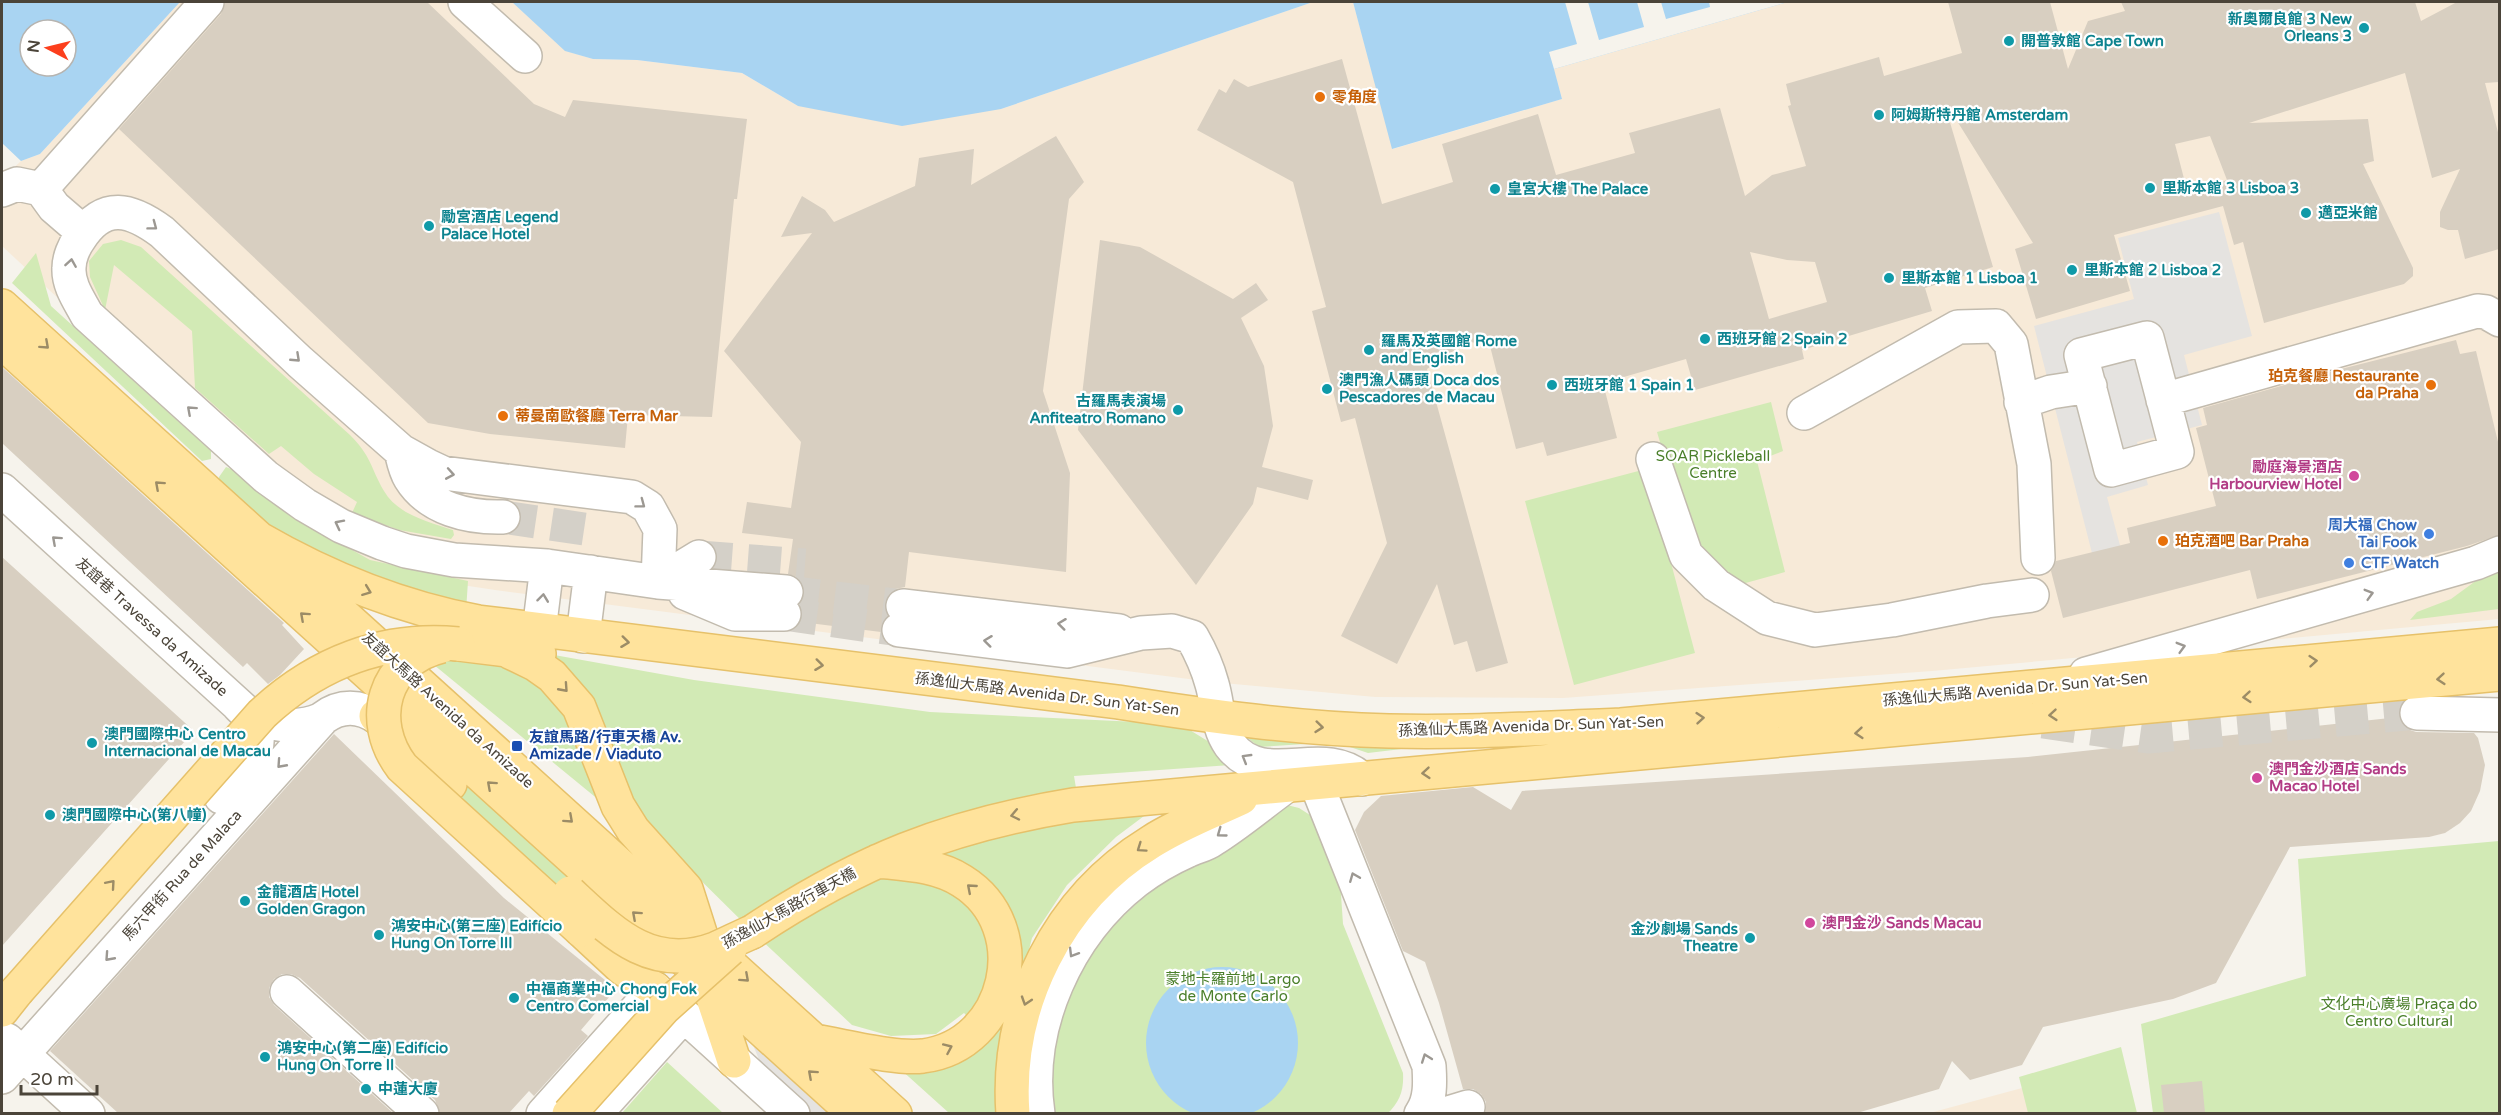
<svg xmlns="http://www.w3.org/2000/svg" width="2501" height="1115" viewBox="0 0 2501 1115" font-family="'Varela Round','Noto Sans SC',sans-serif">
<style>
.commercial{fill:#f7ead8}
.green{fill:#d2eab5}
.parking{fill:#e5e3e0}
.water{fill:#a9d4f2;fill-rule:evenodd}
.pier{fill:#f6f3ec}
.building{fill:#d8cfc1;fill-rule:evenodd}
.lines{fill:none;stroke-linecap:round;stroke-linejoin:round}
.minor-tunnel{stroke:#d4d0c8;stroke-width:33;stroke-dasharray:33 16;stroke-linecap:butt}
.minor-casing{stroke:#c2bbae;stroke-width:36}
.major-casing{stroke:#e6c16a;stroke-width:36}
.minor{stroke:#fff;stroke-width:33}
.major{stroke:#ffe39c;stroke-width:33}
.major-bridge-casing{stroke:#e6c16a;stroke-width:36;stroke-linecap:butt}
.major-bridge{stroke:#ffe39c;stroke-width:33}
.oneway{stroke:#9c9892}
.oneway2{stroke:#9c8c66}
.culture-dot{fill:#0f9aa8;stroke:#fff;stroke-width:2}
.food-dot{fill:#e8710a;stroke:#fff;stroke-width:2}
.hotel-dot{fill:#d1479c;stroke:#fff;stroke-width:2}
.shop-dot{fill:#3f7fe0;stroke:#fff;stroke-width:2}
.transit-dot{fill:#1a4fb4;stroke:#fff;stroke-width:2}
.labels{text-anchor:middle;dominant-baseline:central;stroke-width:4.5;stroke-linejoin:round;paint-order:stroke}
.culture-label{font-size:15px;font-weight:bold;fill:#0d838f;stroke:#fff;text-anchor:start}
.food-label{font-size:15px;font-weight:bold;fill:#c56008;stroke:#fff;text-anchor:start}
.park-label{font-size:15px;fill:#4a7f2a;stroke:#fff}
.hotel-label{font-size:15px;font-weight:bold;fill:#b23c85;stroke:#fff;text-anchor:start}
.shop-label{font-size:15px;font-weight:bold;fill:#366cbe;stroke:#fff;text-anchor:end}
.street-label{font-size:15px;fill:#4b4439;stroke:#fff}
.transit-label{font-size:15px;font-weight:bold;fill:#164399;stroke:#fff;text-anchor:start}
</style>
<rect width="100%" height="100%" fill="#f6f3ec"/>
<path class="commercial" d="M180 2H512L566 51 593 59 637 60 742 73 798 106 1001 109 1313 2H1353L1393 149 1562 99 1549 52 1637 2H2499V619L1932 671 1563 698 1375 697 1212 682 495 590 442 582 363 562 309 532 2 246V179L21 161 40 154Z
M2107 1065 2120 1114H1926Z"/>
<path class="green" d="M121 240 141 247 350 435C372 457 370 467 384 491 398 515 429 522 453 530L454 535 451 539 399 530 352 513 357 502 314 474 281 446 269 454 195 388 192 331 114 265 105 310 90 277 89 261 103 244Z
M36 253 51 306 211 451V459L202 461 12 283Z
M1771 402 1783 451 1757 461 1785 572 1742 584 1692 550 1657 432Z
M226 467 236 471 322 533 370 560 468 581 466 611 272 538 218 486 219 477Z
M1646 469 1695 653 1574 685 1525 501Z
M2499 570V609L2410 620 2417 612 2451 599 2477 580Z
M414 630 694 680 930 712 1180 724 1245 764 1074 776 1079 806 1186 798 1144 816 1116 837 1067 885 1032 938 1022 977 1000 1113H949L889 1059 981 1031 964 1013 936 1034 891 1036 852 1025 759 938 660 840 605 805 417 651Z
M400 712 684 966 661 975 626 958 429 777Z
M1240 732 1460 742 1368 753 1335 742 1259 747Z
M1287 805 1299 808 1310 815 1318 825 1340 880 1343 924 1403 1073C1404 1090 1400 1102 1387 1114H1050C1052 1090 1051 1048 1057 1027 1091 909 1190 864 1287 805Z
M2499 841V1113H2153L2141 1024 2306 976 2298 859Z
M2121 1047 2137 1113H2028L2019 1077Z
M667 1062 723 1113H622Z"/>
<path class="parking" d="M2219 212 2252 336 2184 355 2202 425 2137 442 2148 485 2107 497 2121 549 2093 557 2034 326 2134 299 2118 238Z
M744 1023 843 1113H810L773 1081 760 1062Z"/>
<path class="water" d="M2 2H180L40 154 21 161 2 143ZM30 30H66V66H30Z
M512 2H1313L1001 109 902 126 798 106 742 73 637 60 593 59 565 51Z
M1353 2H1788L1554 69 1562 99 1392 149Z
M1146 1043a76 76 0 1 1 152 0a76 76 0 1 1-152 0Z"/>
<path class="pier" d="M1565 2H1588L1599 40 1644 27 1637 2H1661L1666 19 1710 7 1709 2H1788L1554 69 1549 52 1577 44Z"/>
<path class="building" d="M225 2H427L534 104 565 117 573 100 747 119 737 199H734L712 417 628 415 625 448 490 434 428 423 119 129 221 14Z
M1948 2H2050L2068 69 2088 21 2125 11 2121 2H2415L2421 21 2457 2H2499V82L2485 83 2499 136V249L2465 259 2458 230H2448L2440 227V212L2460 169 2432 178 2405 73 2249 123 2368 119 2374 161 2363 164 2413 268V276L2404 284 2264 323 2243 242 2234 245 2223 206 2114 235 2130 291 2036 319 2015 249 2033 243 1949 108 1946 109 1993 267 1925 288 1932 311 1802 350 1804 359 1695 390 1686 359 1603 383 1617 438 1547 456 1543 442 1516 449 1490 346 1471 342 1462 345 1427 369 1508 663 1476 672 1467 641 1454 645 1437 584 1397 664 1341 636 1387 543 1355 418 1341 422 1312 311 1326 307 1293 182 1197 130 1219 89 1226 93 1234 79 1248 87 1342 59 1382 204 1453 182 1442 144 1538 114 1556 175 1635 153 1629 133 1720 108 1745 196 1772 175 1806 166 1788 106 1791 105 1786 84 1879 57 1884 76 1962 53ZM2210 136 2227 180 2188 194 2175 144ZM1750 252 1787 260 1815 262 1827 302 1769 319Z
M1056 136 1084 182 1069 199 1043 391 1070 473 1066 572 909 552 905 587 895 589 888 595 884 604 888 616 881 627V632L801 622 803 613 800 604 805 593 803 584 797 577 788 574 793 539 742 533 747 502 791 508 801 442 724 351 812 233 781 237 802 196 825 210 834 222 915 186 919 158 974 149 971 185Z
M1100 240 1140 247 1233 299 1256 283 1268 300 1241 318 1264 366 1273 426 1262 467 1313 480 1308 500 1257 487 1253 504 1196 585 1078 430Z
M2456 340 2460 354 2476 351 2499 446V535L2467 546 2257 599 2250 570 2063 618 2051 571 2056 561 2130 543 2127 528 2216 506 2196 428 2207 425 2203 408 2337 370Z
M2 367 284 623 282 625 304 649 280 675 268 684 247 663 243 667 2 443Z
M2 557 194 731 2 946Z
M2399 717 2407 729 2416 732 2474 733 2478 738 2485 765 2480 791 2471 811 2460 823 2445 833 2429 837 2290 847 2216 983 2173 999 2043 1027 2022 1065 1970 1080 1952 1061 1939 1089 1857 1113H1485L1486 1102 1481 1094 1473 1089H1463L1439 1003 1425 962 1403 951 1355 830 1364 812 1381 796 1473 787 1511 810 1522 791 2028 757Z
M334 734 504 898 616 989 581 1030 588 1036 534 1096 529 1091 509 1113H440L435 1100 300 978 291 974H282L274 979 269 988V997L274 1005 393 1113H118L50 1051Z
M2202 1081 2205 1113H2164L2161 1085Z"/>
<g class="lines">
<path class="minor-tunnel" d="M503 517 591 530
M699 557 805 565
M786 592 903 606
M784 614 899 630
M2043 722 2148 737 2417 713"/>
<defs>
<path id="minor" d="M465 2 525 56
M2 190 17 184 41 189
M83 232 54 207 41 189 207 2
M2147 338 2177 452 2111 470 2081 355Z
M2163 400 2477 311 2486 312 2500 320
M2021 402 2051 392 2090 386
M1804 413 1958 327 1996 326 2011 344 2034 464 2038 558
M401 451C403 459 405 470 410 478 429 509 469 518 503 517
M1653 459 1686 555 1716 585 1767 618 1815 630 1892 620 1987 601 2032 595
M2 490 245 711C268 724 294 731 320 720
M658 582 660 529 648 507 632 497 443 473 428 466 401 451 300 362 162 232C131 209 104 201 80 238 74 246 69 258 69 268 68 285 79 300 87 315L266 477 305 505 341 526 382 543 406 551 454 560 547 566 658 582 786 592
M658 582 699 557
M685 593 735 614H784
M903 606 1119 631
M899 630 1067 651 1141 633 1172 631 1192 637C1200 651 1208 669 1212 684 1218 704 1217 727 1230 745 1264 790 1323 743 1362 779
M539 631 547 566
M583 636 591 572
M2086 674 2476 563 2500 553
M2417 713 2500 715
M1316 783 1429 1066C1430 1082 1431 1100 1421 1114
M221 797C246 769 278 741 239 706
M287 992 422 1114
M7 1040 88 1114
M2 1077 323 718C340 705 360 705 378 718
M543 1114 655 989 793 1114
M595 1114 684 1015
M1038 1114C1025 1026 1068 934 1136 881 1152 869 1169 859 1187 851 1195 847 1205 845 1212 840 1238 824 1261 804 1286 786
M1445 1114 1468 1107"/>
<path id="major" d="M2 306 895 1114
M2 342 855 1114
M258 538C327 578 399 607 478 622L1118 702C1208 716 1299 729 1389 731 1467 733 1544 728 1621 725L2500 644
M458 644 539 654
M510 652 535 664 552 676 579 707 618 806 633 830 686 889 701 936
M376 716 450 784
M581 930 622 968 655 989
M752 932C859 861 946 826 1073 805L2500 674
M708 983 734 1061
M2 1010 17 991
M814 1041C845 1046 893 1059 923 1056 1009 1045 1036 927 962 881 937 865 906 864 878 861
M1013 1114C1005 1005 1058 899 1151 842 1179 824 1211 812 1241 798"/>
</defs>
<use href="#minor" class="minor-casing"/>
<use href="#major" class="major-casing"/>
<use href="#minor" class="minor"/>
<use href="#major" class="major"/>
<defs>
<path id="major-bridge" d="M442 646C383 660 367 721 402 767L581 930
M570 893C612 932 651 973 715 949 727 944 740 937 752 932
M17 991 262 714C317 663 383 637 458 644
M569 1114 664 1008 730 949"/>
</defs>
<use href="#major-bridge" class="major-bridge-casing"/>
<use href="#major-bridge" class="major-bridge"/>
</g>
<defs><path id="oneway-chevron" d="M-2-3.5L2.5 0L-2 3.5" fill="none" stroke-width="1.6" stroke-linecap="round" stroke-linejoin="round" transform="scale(1.5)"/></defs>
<g class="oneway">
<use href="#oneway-chevron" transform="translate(153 226) rotate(37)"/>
<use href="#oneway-chevron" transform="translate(71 263) rotate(-81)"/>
<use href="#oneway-chevron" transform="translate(296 358) rotate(43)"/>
<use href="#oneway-chevron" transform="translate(191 410) rotate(-138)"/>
<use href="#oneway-chevron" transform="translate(450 474) rotate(10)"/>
<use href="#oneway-chevron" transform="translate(641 504) rotate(37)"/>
<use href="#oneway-chevron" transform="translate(339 524) rotate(-153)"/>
<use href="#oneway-chevron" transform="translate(56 540) rotate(-138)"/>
<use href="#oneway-chevron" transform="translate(2369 594) rotate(-16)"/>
<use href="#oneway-chevron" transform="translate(543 598) rotate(-83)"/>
<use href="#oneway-chevron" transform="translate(1062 624) rotate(-173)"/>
<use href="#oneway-chevron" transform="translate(988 641) rotate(-173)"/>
<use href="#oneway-chevron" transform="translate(2181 647) rotate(-16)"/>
<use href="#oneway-chevron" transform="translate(1246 758) rotate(-149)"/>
<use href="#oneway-chevron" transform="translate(281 764) rotate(132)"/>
<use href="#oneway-chevron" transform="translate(1221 833) rotate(144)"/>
<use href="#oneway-chevron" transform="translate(1354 877) rotate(-112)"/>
<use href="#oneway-chevron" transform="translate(1073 953) rotate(121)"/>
<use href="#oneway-chevron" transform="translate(109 957) rotate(132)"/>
<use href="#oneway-chevron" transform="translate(1426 1058) rotate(-110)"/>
</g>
<g class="oneway2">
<use href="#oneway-chevron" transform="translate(45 345) rotate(42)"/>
<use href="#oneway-chevron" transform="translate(159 485) rotate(-138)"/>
<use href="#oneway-chevron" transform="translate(367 591) rotate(21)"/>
<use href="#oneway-chevron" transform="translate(304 616) rotate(-138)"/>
<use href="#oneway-chevron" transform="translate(625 642) rotate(7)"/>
<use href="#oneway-chevron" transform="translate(2313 661) rotate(-5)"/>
<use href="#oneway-chevron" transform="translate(819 665) rotate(7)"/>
<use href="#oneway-chevron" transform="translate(2441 679) rotate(175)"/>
<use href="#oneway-chevron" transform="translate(564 688) rotate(48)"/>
<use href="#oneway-chevron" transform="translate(2247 697) rotate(175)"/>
<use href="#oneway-chevron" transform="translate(2053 715) rotate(175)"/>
<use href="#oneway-chevron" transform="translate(1700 718) rotate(-5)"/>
<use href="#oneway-chevron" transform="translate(1319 727) rotate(6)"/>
<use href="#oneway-chevron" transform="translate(1859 733) rotate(175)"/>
<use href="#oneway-chevron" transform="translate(1426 773) rotate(175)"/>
<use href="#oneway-chevron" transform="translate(491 785) rotate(-138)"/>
<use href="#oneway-chevron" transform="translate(1015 815) rotate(168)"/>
<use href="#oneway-chevron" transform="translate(569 819) rotate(42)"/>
<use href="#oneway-chevron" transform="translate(1141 848) rotate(145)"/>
<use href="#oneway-chevron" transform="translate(111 884) rotate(-49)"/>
<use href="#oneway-chevron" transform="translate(971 888) rotate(-139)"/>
<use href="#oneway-chevron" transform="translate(636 915) rotate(-138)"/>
<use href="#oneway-chevron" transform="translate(745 978) rotate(42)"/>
<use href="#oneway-chevron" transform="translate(1026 1001) rotate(108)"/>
<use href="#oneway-chevron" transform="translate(948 1048) rotate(-24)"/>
<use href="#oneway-chevron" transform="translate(812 1074) rotate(-138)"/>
</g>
<g class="culture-dot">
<circle cx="2364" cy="28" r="6"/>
<circle cx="2009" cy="41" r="6"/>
<circle cx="1879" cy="115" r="6"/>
<circle cx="2150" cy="188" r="6"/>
<circle cx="1495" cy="189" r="6"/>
<circle cx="2306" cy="213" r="6"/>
<circle cx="429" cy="226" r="6"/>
<circle cx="2072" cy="270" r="6"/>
<circle cx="1889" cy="278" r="6"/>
<circle cx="1705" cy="339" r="6"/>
<circle cx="1369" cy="350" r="6"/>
<circle cx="1552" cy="385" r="6"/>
<circle cx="1327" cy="389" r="6"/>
<circle cx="1178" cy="410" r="6"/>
<circle cx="92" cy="743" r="6"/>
<circle cx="50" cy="815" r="6"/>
<circle cx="245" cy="901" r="6"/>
<circle cx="379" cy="935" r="6"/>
<circle cx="1750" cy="938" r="6"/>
<circle cx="514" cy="998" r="6"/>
<circle cx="265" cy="1057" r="6"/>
<circle cx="366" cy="1089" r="6"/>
</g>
<g class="food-dot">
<circle cx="1320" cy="97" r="6"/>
<circle cx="2431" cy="385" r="6"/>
<circle cx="503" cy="416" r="6"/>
<circle cx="2163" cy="541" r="6"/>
</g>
<g class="hotel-dot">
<circle cx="2354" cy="476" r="6"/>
<circle cx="2257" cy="778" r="6"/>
<circle cx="1810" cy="923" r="6"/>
</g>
<g class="shop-dot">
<circle cx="2429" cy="534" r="6"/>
<circle cx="2349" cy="563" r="6"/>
</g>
<rect class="transit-dot" x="511" y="740" width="12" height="12" rx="3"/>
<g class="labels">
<g class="culture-label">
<text x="2352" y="19" text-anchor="end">新奧爾良館 3 New<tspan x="2352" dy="17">Orleans 3</tspan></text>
<text x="2021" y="41">開普敦館 Cape Town</text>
<text x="1891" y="115">阿姆斯特丹館 Amsterdam</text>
<text x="2162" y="188">里斯本館 3 Lisboa 3</text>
<text x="1507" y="189">皇宮大樓 The Palace</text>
<text x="2318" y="213">邁亞米館</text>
<text x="441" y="217">勵宮酒店 Legend<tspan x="441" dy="17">Palace Hotel</tspan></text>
<text x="2084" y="270">里斯本館 2 Lisboa 2</text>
<text x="1901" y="278">里斯本館 1 Lisboa 1</text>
<text x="1717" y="339">西班牙館 2 Spain 2</text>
<text x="1381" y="341">羅馬及英國館 Rome<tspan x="1381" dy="17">and English</tspan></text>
<text x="1339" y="380">澳門漁人碼頭 Doca dos<tspan x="1339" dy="17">Pescadores de Macau</tspan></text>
<text x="1564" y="385">西班牙館 1 Spain 1</text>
<text x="1166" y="401" text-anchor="end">古羅馬表演場<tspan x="1166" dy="17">Anfiteatro Romano</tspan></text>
<text x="104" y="734">澳門國際中心 Centro<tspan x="104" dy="17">Internacional de Macau</tspan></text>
<text x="62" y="815">澳門國際中心(第八幢)</text>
<text x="257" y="892">金龍酒店 Hotel<tspan x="257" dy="17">Golden Gragon</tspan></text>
<text x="391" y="926">鴻安中心(第三座) Edifício<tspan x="391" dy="17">Hung On Torre III</tspan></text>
<text x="1738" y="929" text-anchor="end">金沙劇場 Sands<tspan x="1738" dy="17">Theatre</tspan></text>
<text x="526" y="989">中福商業中心 Chong Fok<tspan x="526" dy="17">Centro Comercial</tspan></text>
<text x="277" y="1048">鴻安中心(第二座) Edifício<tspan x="277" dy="17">Hung On Torre II</tspan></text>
<text x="378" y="1089">中蓮大廈</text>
</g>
<g class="food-label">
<text x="1332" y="97">零角度</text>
<text x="2419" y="376" text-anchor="end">珀克餐廳 Restaurante<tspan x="2419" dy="17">da Praha</tspan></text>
<text x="515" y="416">蒂曼南歐餐廳 Terra Mar</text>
<text x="2175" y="541">珀克酒吧 Bar Praha</text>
</g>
<g class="park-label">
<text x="1713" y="456">SOAR Pickleball<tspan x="1713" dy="17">Centre</tspan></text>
<text x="1233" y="979">蒙地卡羅前地 Largo<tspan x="1233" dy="17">de Monte Carlo</tspan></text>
<text x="2399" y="1004">文化中心廣場 Praça do<tspan x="2399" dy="17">Centro Cultural</tspan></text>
</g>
<g class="hotel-label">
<text x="2342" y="467" text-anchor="end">勵庭海景酒店<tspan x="2342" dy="17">Harbourview Hotel</tspan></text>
<text x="2269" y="769">澳門金沙酒店 Sands<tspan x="2269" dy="17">Macao Hotel</tspan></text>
<text x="1822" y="923">澳門金沙 Sands Macau</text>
</g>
<g class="shop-label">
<text x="2417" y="525">周大福 Chow<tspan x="2417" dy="17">Tai Fook</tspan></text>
<text x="2361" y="563" text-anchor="start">CTF Watch</text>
</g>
<g class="street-label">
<text transform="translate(152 627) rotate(42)">友誼巷 Travessa da Amizade</text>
<text transform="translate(2015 689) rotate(-5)">孫逸仙大馬路 Avenida Dr. Sun Yat-Sen</text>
<text transform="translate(1047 694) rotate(7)">孫逸仙大馬路 Avenida Dr. Sun Yat-Sen</text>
<text transform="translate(448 710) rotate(42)">友誼大馬路 Avenida da Amizade</text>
<text transform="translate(1531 726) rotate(-2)">孫逸仙大馬路 Avenida Dr. Sun Yat-Sen</text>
<text transform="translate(182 875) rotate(-48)">馬六甲街 Rua de Malaca</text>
<text transform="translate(789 908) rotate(-29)">孫逸仙大馬路行車天橋</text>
</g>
<g class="transit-label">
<text x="529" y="737">友誼馬路/行車天橋 Av.<tspan x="529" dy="17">Amizade / Viaduto</tspan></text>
</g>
</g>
<rect width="2501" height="1115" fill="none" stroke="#4b4439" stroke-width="6"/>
<g transform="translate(48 48) rotate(277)"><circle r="28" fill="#ffffff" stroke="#b7b4b0" stroke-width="1.5"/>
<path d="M0-4.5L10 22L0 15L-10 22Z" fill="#fc3f1d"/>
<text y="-9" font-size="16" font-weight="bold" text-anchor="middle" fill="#4b4439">N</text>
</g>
<path d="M21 1085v9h76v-9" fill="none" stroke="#4b4439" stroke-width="3"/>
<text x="30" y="1085" font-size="18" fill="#4b4439" stroke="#ffffff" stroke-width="4.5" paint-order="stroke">20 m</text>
</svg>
